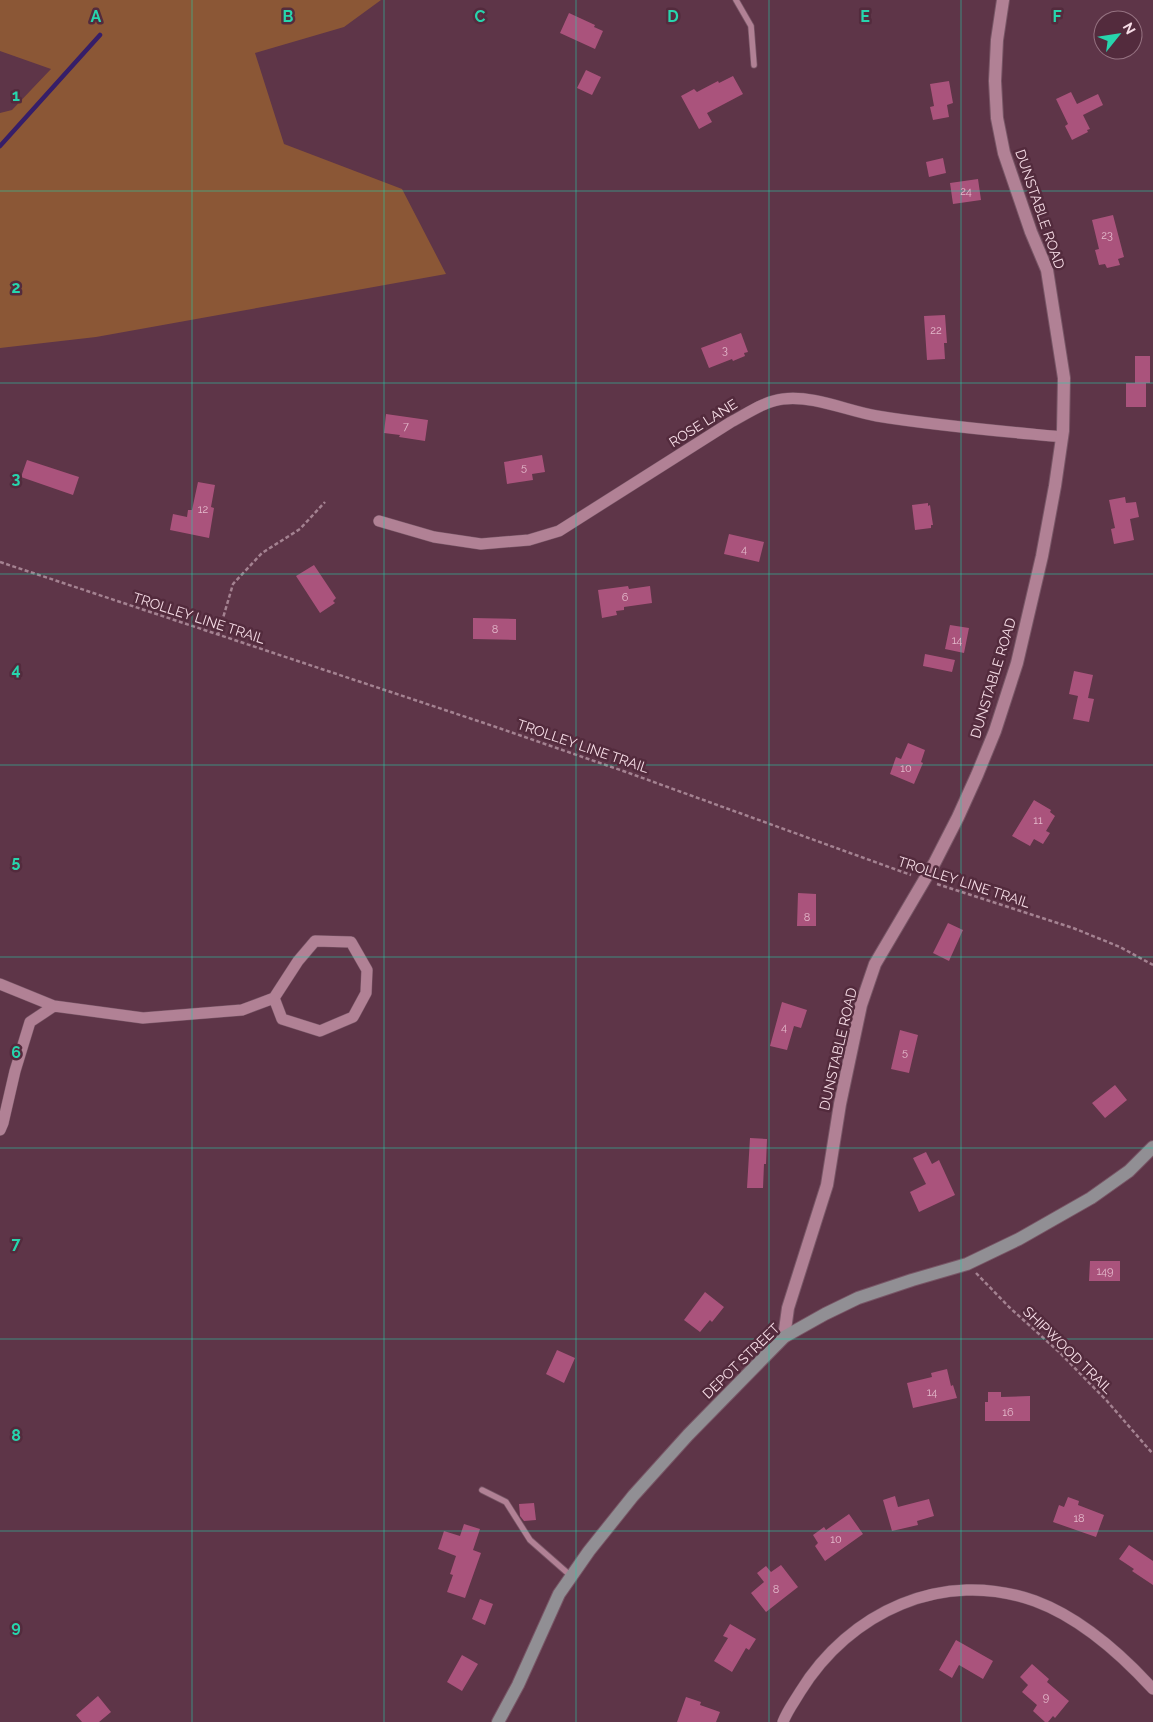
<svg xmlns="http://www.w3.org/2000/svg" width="1153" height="1722" viewBox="0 0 1153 1722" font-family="Raleway,sans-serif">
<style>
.green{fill:#8b5736}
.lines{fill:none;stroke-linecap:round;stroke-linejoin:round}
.stream{stroke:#361e69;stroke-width:4.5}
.building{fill:#aa537c}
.service-casing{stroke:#785666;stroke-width:7}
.minor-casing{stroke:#785666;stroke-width:12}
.tertiary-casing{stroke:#785666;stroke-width:14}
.secondary-casing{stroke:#785666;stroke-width:14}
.path{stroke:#a48291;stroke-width:2.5;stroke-dasharray:4 2.5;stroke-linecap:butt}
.service{stroke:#b18195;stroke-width:5.5}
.minor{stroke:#b18195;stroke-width:11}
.tertiary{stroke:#b18195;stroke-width:12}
.secondary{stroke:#918f94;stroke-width:12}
.grid{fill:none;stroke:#27d5ad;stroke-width:1;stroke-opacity:0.55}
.labels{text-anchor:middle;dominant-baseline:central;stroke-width:5;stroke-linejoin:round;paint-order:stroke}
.number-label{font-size:11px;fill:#e4bacc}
.street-label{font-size:14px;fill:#f7dde7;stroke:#532b3d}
.grid-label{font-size:16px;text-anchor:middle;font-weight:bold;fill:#27d5ad;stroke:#532b3d;stroke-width:5;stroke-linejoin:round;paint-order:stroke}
</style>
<rect width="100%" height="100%" fill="#5e3548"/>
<!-- green -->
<path class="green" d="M0,0H381L344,27L255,53L284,144L402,189L446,274L96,337L0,348V113L12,110L51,69L0,51Z"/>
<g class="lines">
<!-- stream -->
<path class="stream" d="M0,146L100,35"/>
</g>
<!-- building -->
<path class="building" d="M569,13L595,25L594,27L603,31L595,49L560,33Z
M586,70L601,77L592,95L577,88Z
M733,76L743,94L707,113L712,122L699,129L681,96L694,89L697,92L718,81L719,83Z
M949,81L953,103L947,105L949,117L933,120L930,107L934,106L930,84Z
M1071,92L1077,104L1098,94L1103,105L1083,115L1090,129L1087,130L1088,132L1072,140L1065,126L1068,124L1056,99Z
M943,158L946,173L929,177L926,162Z
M978,179L981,200L953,204L950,183Z
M1113,215L1124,257L1118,259L1120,265L1107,268L1105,264L1099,265L1095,250L1099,249L1092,220Z
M945,315L947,343H944L945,359L927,360L924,316Z
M741,333L748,352L744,353L745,356L733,361L732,359L709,368L701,348Z
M1135,356H1150V383H1146V407H1126V383H1135Z
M386,414L428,420L425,441L399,437L400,435L384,433Z
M542,455L545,472L532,474L533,480L507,484L504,462Z
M27,460L79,477L73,495L21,477Z
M198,482L215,485L211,507L214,508L209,538L170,530L173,514L187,517L188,510H192Z
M1125,497L1126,503L1136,502L1139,517L1130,519L1134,540L1114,544L1111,529L1115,528L1109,500Z
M928,503V506L930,505L933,525H931V528L915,530L912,505Z
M729,534L764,542L759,562L724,554Z
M314,565L336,598L333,601L335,603L320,613L296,576Z
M628,586L629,589L650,586L652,603L624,607V610L616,611L617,615L602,618L598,590Z
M473,618L516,619V640L473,639Z
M950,625L969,628L964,653L945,649Z
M925,654L955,660L952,672L923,666Z
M1074,671L1093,675L1088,698L1094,699L1089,722L1073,719L1078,696L1069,694Z
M908,743L925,750L921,762L923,763L914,784L890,774L896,757L901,759Z
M1034,800L1051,810L1050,812L1055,816L1046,831L1050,833L1043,844L1034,839L1030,846L1012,836Z
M798,893L816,894V926H797Z
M948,923L963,930L949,961L933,953Z
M782,1002L807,1010L801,1028L794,1026L787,1050L770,1046Z
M900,1030L918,1035L909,1073L891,1069Z
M1115,1085L1127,1100L1105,1118L1092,1103Z
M750,1138L767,1139L766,1164H764L763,1188H747Z
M926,1152L932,1164L939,1160L955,1195L919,1212L910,1192L926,1184L913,1158Z
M1090,1261H1120V1281H1089Z
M705,1292L724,1307L712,1322L710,1320L700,1332L684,1320Z
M557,1350L575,1358L564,1383L546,1374Z
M947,1369L951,1386L953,1385L957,1398L913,1408L907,1383L932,1377L931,1373Z
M988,1392H1001V1397L1030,1396V1421H985V1402H988Z
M895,1496L898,1507L929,1499L934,1516L917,1521L918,1525L892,1531L883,1500Z
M1068,1497L1079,1501L1078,1505L1104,1515L1096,1537L1053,1522L1059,1505L1064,1507Z
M534,1503L536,1520L524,1521L520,1516L519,1504Z
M849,1514L863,1534L825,1561L815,1546L818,1543L813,1535L824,1527L826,1530Z
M464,1524L480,1529L473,1550L481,1553L465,1598L447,1592L453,1575L450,1574L456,1556L438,1549L444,1531L460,1536Z
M1129,1545L1153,1561V1585L1132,1571L1134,1569L1119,1559Z
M781,1565L798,1587L766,1612L751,1593L764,1582L757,1573L766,1566L771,1572Z
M480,1599L493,1604L485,1625L472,1619Z
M730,1624L756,1639L749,1650L746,1648L732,1672L714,1661L728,1638L723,1636Z
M956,1640L993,1661L983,1679L959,1665L952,1678L939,1670Z
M462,1655L478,1664L462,1691L447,1682Z
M1032,1664L1049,1679L1047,1682L1069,1701L1055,1718L1053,1716L1048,1722H1045L1033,1711L1037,1705L1022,1692L1028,1685L1020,1677Z
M98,1696L111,1712L99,1722H82L76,1715Z
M686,1697L701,1702L700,1705L720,1712L716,1722H677Z"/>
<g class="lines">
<defs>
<path id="service" d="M736,0L751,26L754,65
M482,1490L506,1502L530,1540L571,1576"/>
<path id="minor" d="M379,521L434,537L481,544L529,540L559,531L731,422C748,413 765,401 783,399C813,395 848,411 877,416C938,426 1000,431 1062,437
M0,984L54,1006L143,1018L242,1010L274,998L298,961L315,941L351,942L367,970L366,993L353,1017L320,1031L282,1019L274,998
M0,1130L3,1123L15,1071L30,1022L54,1006
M783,1722C787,1711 794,1702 800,1692C849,1612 943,1568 1035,1601C1081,1618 1120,1653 1153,1689"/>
<path id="tertiary" d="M784,1337L788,1308L827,1185L840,1104L861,1005L875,964L935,862L958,817L977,775L995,731L1017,663L1042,556L1055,486L1063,431L1064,378L1047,270L1031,232L1004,153L997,118L995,81L997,40L1003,0"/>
<path id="secondary" d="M498,1722L518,1685L559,1594L589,1551L633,1496L688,1435L784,1337L825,1314L858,1298L912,1280L967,1264L1019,1239L1091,1198L1129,1171L1153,1147"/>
</defs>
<!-- service casing -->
<use href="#service" class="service-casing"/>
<!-- minor casing -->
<use href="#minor" class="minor-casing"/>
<!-- tertiary casing -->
<use href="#tertiary" class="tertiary-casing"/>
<!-- secondary casing -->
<use href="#secondary" class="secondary-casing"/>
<!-- path -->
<path class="path" d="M0,562L493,726L626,772L911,875
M218,635L233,584L262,553L300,529L325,502
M937,884L1073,928L1120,947L1153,965
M976,1273L1009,1307L1059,1352L1107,1401L1153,1454"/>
<!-- service -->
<use href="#service" class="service"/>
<!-- minor -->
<use href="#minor" class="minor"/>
<!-- tertiary -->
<use href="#tertiary" class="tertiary"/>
<!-- secondary -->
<use href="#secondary" class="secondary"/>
</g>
<!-- grid -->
<path class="grid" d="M192,0V1722M384,0V1722M576,0V1722M769,0V1722M961,0V1722M0,191H1153M0,383H1153M0,574H1153M0,765H1153M0,957H1153M0,1148H1153M0,1339H1153M0,1531H1153"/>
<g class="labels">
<!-- number labels -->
<g class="number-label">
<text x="966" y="191">24</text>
<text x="1107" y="235">23</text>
<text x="936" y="330">22</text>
<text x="725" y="350">3</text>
<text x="406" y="426">7</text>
<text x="524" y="467">5</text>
<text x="203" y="509">12</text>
<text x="744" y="549">4</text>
<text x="625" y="597">6</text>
<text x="495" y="629">8</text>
<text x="957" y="640">14</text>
<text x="906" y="768">10</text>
<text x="1038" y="820">11</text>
<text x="807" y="917">8</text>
<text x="784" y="1027">4</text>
<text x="905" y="1052">5</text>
<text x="1105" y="1271">149</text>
<text x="932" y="1392">14</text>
<text x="1008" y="1412">16</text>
<text x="1079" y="1518">18</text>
<text x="836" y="1539">10</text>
<text x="776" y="1589">8</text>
<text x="1046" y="1697">9</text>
</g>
<!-- street labels -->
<g class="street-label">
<text transform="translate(1040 209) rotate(71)">DUNSTABLE ROAD</text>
<text transform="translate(703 423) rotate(-32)">ROSE LANE</text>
<text transform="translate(199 618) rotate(18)">TROLLEY LINE TRAIL</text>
<text transform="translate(993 678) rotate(-73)">DUNSTABLE ROAD</text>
<text transform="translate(583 746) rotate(19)">TROLLEY LINE TRAIL</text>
<text transform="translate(964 882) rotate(18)">TROLLEY LINE TRAIL</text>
<text transform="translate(838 1049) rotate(-77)">DUNSTABLE ROAD</text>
<text transform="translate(1068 1350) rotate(44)">SHIPWOOD TRAIL</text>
<text transform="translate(741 1361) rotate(-44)">DEPOT STREET</text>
</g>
</g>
<g class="grid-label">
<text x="96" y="22">A</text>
<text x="288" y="22">B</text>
<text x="480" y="22">C</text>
<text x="673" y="22">D</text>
<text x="865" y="22">E</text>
<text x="1057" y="22">F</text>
<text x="16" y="101">1</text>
<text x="16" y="293">2</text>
<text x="16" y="484">3</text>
<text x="16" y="675">4</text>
<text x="16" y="867">5</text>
<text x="16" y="1058">6</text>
<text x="16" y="1249">7</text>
<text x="16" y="1441">8</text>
<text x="16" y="1632">9</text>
</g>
<!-- north arrow -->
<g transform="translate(1118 35) rotate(60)"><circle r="24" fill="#532b3d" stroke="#957281"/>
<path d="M0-4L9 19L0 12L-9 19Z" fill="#27d5ad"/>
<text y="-8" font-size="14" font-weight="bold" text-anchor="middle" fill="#f7dde7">N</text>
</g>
</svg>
